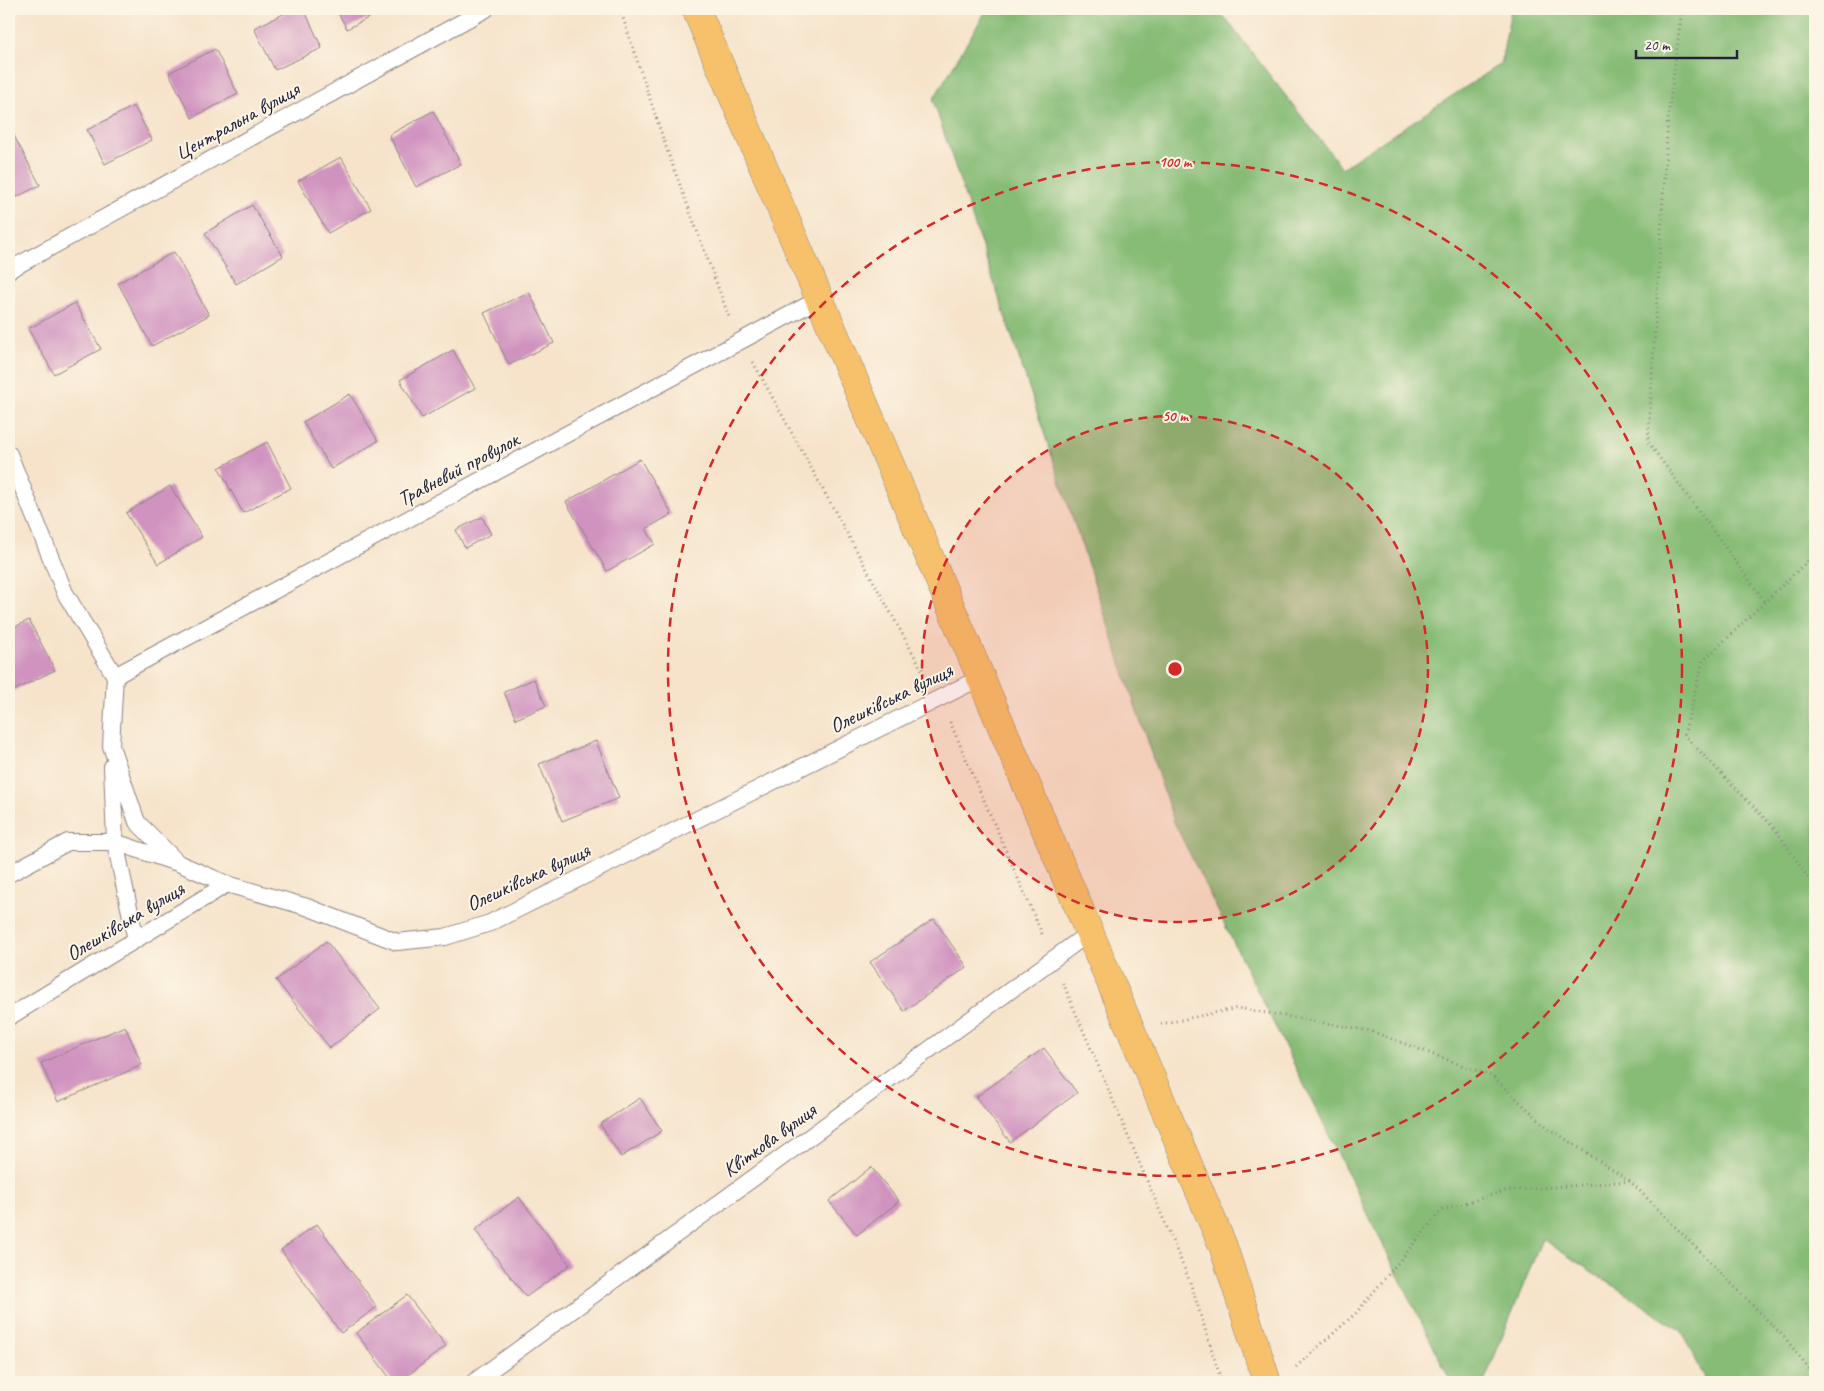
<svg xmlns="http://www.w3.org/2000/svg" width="1824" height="1391" viewBox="0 0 1824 1391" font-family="Caveat,sans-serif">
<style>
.forest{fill:#87bc77;stroke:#546f59}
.building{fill:#d093c0}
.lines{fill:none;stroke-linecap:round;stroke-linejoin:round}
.service-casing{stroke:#8c8282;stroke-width:18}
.primary-casing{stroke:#8c8282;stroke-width:29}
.path{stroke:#8c8282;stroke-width:3;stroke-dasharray:1 4;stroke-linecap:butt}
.service{stroke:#fff;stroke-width:16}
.primary{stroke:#f6c16b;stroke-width:28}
.ring{fill:none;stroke:#d62828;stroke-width:2.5;stroke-dasharray:9 6}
.labels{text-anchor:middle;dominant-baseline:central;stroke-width:4;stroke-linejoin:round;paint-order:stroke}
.street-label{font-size:21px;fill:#22223b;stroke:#fcf5e5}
.centre{fill:#d62828;stroke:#fcf5e5;stroke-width:2.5}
.ring-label{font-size:15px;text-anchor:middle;font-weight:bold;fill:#d62828;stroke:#fcf5e5;stroke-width:4;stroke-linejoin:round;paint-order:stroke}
</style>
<rect width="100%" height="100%" fill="#fcf5e5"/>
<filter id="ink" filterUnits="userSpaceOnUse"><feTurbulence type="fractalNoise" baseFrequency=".02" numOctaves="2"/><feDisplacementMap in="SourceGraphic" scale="10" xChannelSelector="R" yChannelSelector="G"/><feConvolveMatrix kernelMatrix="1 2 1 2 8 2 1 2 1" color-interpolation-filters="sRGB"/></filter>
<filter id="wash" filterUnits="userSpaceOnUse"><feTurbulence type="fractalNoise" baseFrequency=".0096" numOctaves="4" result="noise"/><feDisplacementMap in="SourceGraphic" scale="20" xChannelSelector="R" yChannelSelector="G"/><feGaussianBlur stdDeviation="1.12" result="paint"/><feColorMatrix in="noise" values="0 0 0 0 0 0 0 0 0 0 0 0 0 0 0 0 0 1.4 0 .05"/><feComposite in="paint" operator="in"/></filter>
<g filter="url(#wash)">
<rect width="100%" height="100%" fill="#f6e3ca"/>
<!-- forest -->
<path class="forest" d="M987,9H1218L1342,168L1501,64L1511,9H1815V1382H1707L1681,1330L1542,1239L1484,1382H1451L1174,822L933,100Z"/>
<g id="blocks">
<!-- building -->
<path class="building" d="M294,9H304L322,48L275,70L254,28Z
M336,9H385L347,29Z
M215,49L238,94L192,118L169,73Z
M134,106L152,140L105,164L87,130Z
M433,111L461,164L416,187L389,135Z
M13,134L40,185L9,201V136Z
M341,157L371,209L328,233L298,181Z
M252,205L283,256L236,284L205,233Z
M174,252L209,315L152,346L118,283Z
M529,292L554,343L509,365L484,313Z
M75,303L101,349L54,374L28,329Z
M453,350L475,388L422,418L400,380Z
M350,394L378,441L331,469L303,422Z
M267,442L291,488L243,513L219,468Z
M640,459L672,514L646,529L655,544L607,571L566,502Z
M170,486L202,537L158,564L126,513Z
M482,517L491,534L465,548L456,530Z
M29,620L55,670L9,693V630Z
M534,679L546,706L516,719L504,692Z
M596,741L619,798L562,821L539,764Z
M934,919L967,967L904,1011L870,962Z
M326,941L380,1009L330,1048L276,980Z
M125,1026L142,1065L58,1102L41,1063Z
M1044,1048L1077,1093L1010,1142L976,1097Z
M640,1098L662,1131L621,1157L600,1124Z
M871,1167L899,1201L857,1235L829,1201Z
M519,1197L570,1265L526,1297L475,1230Z
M317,1224L377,1307L341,1333L281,1250Z
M407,1295L446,1346L399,1382H393L356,1333Z"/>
</g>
</g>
<g filter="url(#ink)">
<use href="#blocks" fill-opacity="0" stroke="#8c8282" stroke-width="1"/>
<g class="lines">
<defs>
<path id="service" d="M9,270L486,9
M9,454L65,593L115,676L111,746L137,822L178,863L227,884
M115,676L819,299
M112,766L115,842L136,940
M9,874L68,842H115L174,862
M9,1017L227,884L307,907L397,942L445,937L490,923L980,678
M474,1382L1089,933"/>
<path id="primary" d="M696,9L1223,1246L1267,1382"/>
</defs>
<!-- service casing -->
<use href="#service" class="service-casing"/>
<!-- primary casing -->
<use href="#primary" class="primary-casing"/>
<!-- path -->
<path class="path" d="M620,9L667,150L729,317
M1682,9L1668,118L1648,442L1765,602
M753,362L926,677
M1815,554L1703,661L1684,735L1776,830L1815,888
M950,722L1043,936
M1063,983L1190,1282L1222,1382
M1161,1024L1238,1008L1371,1031L1493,1077L1547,1127L1630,1181
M1296,1367L1356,1313L1442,1210L1505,1191L1630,1181L1785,1338L1815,1376"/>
<!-- service -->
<use href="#service" class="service"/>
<!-- primary -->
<use href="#primary" class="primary"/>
</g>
</g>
<!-- distance rings -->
<circle cx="1175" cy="669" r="253" fill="#d62828" fill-opacity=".12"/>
<g class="ring">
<circle cx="1175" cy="669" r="253"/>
<circle cx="1175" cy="669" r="507"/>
</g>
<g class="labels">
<!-- street labels -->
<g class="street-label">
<text transform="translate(237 121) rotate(-29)">Центральна вулиця</text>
<text transform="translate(458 469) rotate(-28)">Травневий провулок</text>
<text transform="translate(891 698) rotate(-26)">Олешківська вулиця</text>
<text transform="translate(528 877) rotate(-25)">Олешківська вулиця</text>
<text transform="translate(125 921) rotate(-31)">Олешківська вулиця</text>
<text transform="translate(769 1140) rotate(-36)">Квіткова вулиця</text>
</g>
</g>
<circle cx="1175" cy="669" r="8" class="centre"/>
<g class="ring-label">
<text x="1175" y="167">100 m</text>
<text x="1175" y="421">50 m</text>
</g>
<!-- margin -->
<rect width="1824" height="1391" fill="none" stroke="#fcf5e5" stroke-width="30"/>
<!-- scale -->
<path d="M1636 50v8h101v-8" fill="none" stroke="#22223b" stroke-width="2.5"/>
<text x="1644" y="50" font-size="15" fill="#22223b" stroke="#fcf5e5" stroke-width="4" paint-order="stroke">20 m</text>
</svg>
